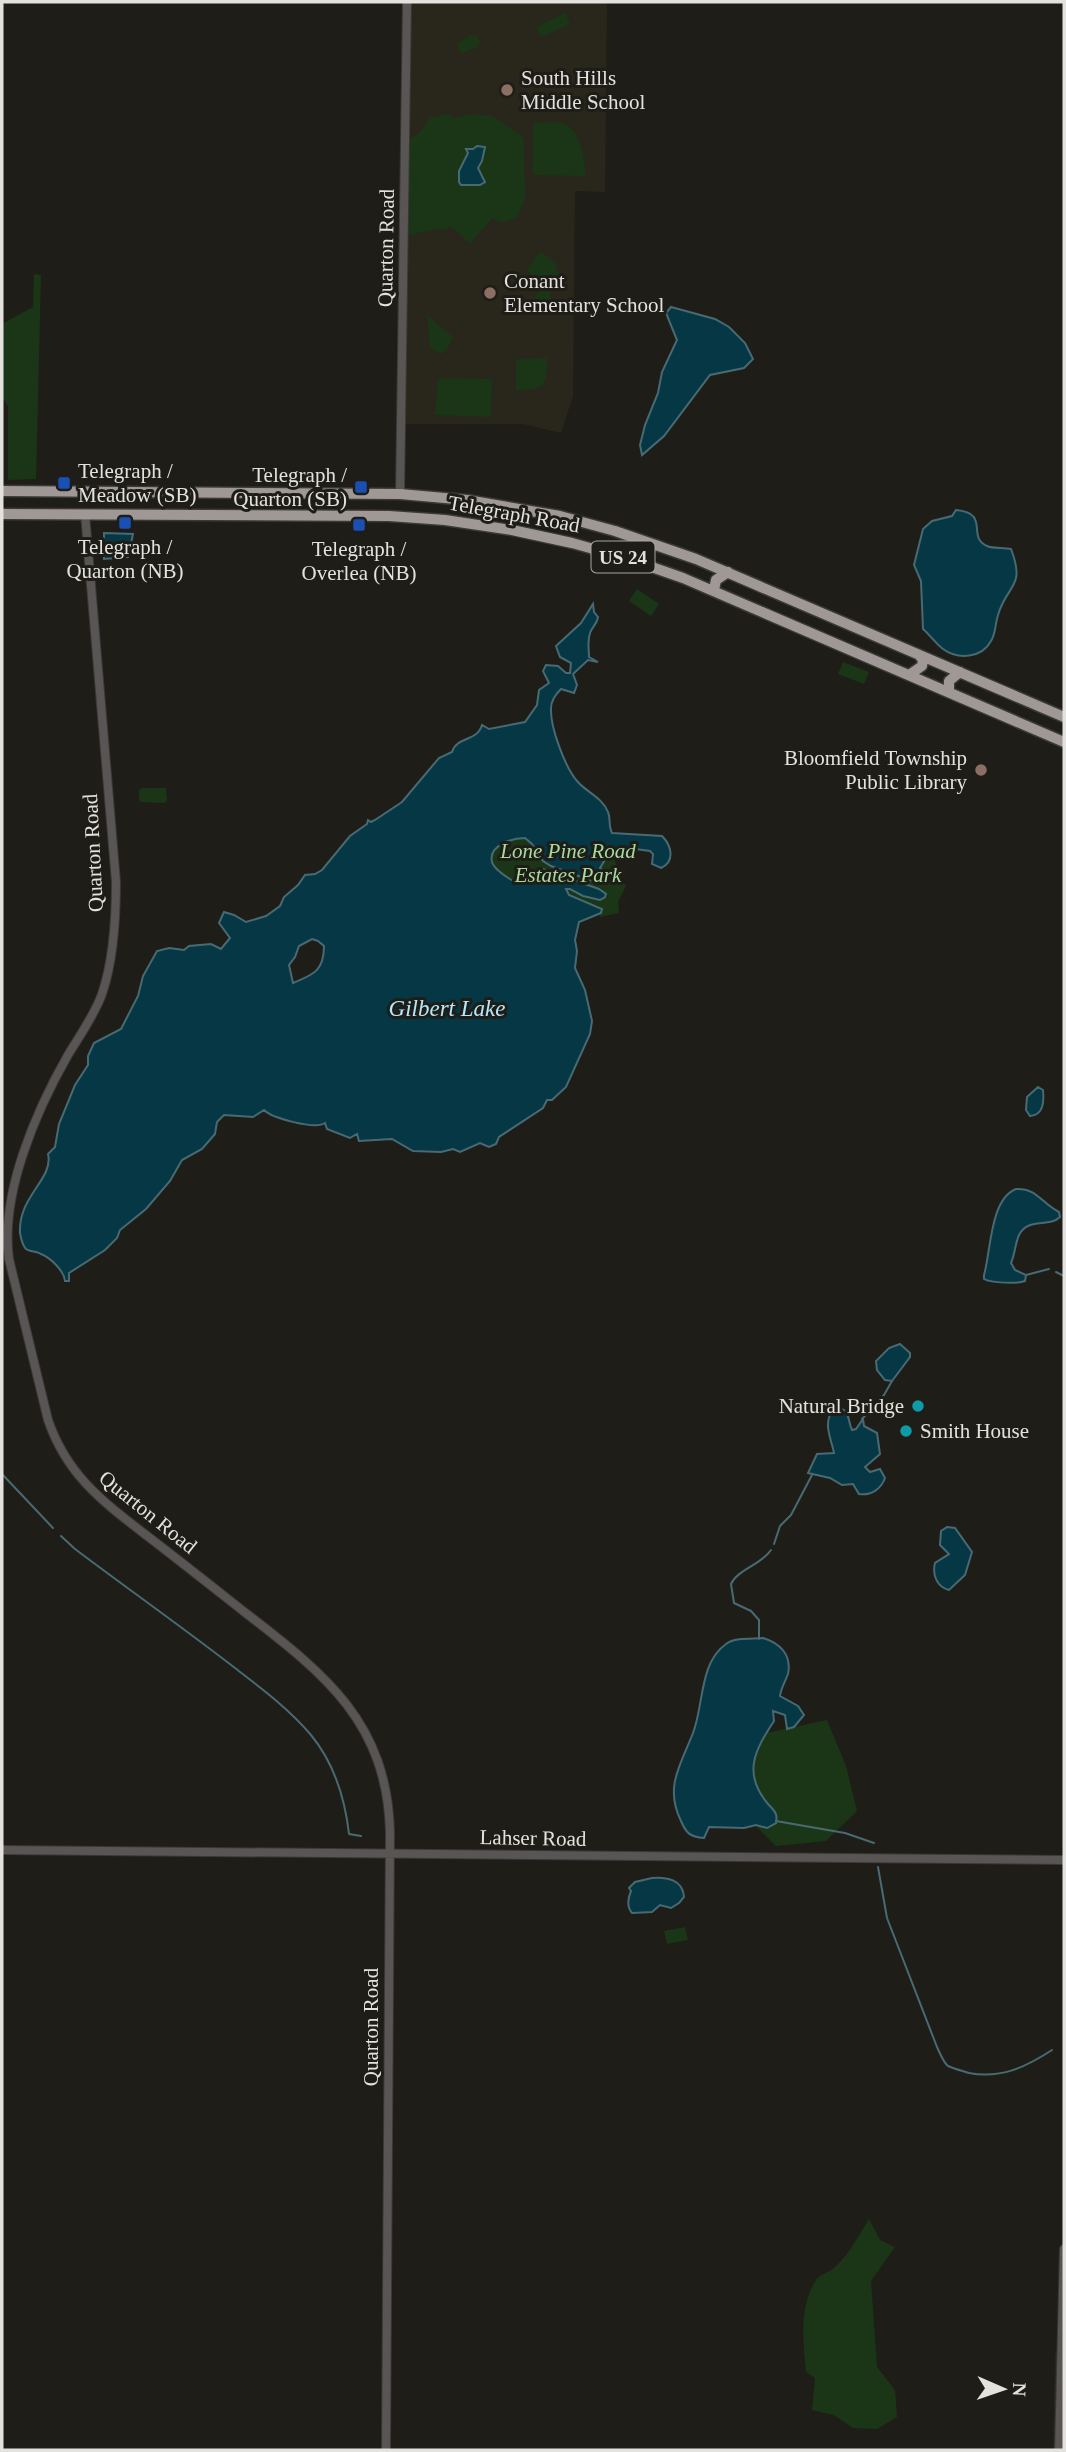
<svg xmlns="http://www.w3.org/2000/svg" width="1066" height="2452" viewBox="0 0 1066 2452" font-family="'Times New Roman',serif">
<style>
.built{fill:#29261b}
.green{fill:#1b3617;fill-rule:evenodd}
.water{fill:#053745;stroke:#486a73;stroke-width:2;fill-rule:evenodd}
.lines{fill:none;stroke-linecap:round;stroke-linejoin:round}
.stream{stroke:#486a73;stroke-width:2}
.tertiary-casing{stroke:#3a3934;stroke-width:10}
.trunk-casing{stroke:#3a3934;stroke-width:13}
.tertiary{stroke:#585554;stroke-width:8}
.trunk{stroke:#a09897;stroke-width:10}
.education-dot{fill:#8d6e63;stroke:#1f1d18;stroke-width:2.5}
.transit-dot{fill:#1a4fb4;stroke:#1f1d18;stroke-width:2.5}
.culture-dot{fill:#0f9aa8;stroke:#1f1d18;stroke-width:2.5}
.labels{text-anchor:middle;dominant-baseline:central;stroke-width:6;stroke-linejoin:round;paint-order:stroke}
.shield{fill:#1f1d18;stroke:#a8a7a3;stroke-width:2}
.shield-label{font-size:19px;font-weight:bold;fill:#e3e2de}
.poi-label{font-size:21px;fill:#e3e2de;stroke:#1f1d18;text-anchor:start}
.street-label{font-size:21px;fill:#e3e2de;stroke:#1f1d18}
.park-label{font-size:21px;font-style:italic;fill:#a7da9e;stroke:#1f1d18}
.water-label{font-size:23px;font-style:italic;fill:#b4e8fa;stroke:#1f1d18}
</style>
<rect width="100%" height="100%" fill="#1f1d18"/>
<!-- built -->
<path class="built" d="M410,2H607L605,192L575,191L573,396L561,433L523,424H402Z
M1055,2353H1064V2450H1053Z"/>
<!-- green -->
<path class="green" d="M565,13L570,24L541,37L536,27Z
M471,35L478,37L480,42L478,46L464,53L460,52L457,44Z
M449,114L455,118L473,114L492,116L521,135L524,141L525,200L516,218L501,223L492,218L470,244L456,230L450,227L443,230L438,229L408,235L410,139L420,132L430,118ZM466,149H473L482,161L477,168L485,181L480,185L470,186L458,177L467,156Z
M533,123C541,123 553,121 561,123C582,129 584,158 586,176L533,175Z
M541,251L558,266L555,270L561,275L550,286L546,282L554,271L543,284L526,270Z
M34,274L41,275L36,479L8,480V406L2,397V324L33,307Z
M545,285L551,293L550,299L545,306L534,298Z
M427,315L453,337L447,349L441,354L430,348Z
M547,358C547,387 545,390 516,390V359Z
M438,378L492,379L491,417L435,415Z
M637,589L659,604L651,616L629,601Z
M843,662L869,672L864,684L838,674Z
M142,788H166L167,800L165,803L141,802L139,800V790Z
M504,825L611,850L621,879L626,886L618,902L619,913L600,917V913L476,878Z
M827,1720L846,1766L857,1811L826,1841L776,1846L743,1813L746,1732H771Z
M685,1927L688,1940L667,1944L664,1931Z
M869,2219L880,2240L895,2247L871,2281L877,2367L895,2390L897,2417L877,2429L853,2428L834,2415L812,2410L815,2378L806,2372C803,2342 799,2307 816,2280C820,2274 828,2273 834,2268C849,2255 859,2235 869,2219Z"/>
<!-- water -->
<path class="water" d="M477,146L485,147L482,161L478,168L485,182L480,185H461L459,182V171L468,153L466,149H473Z
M671,307L715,319L729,327L745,343L753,359L744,368L710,375L664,436L642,455L640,445L645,425L658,393L662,372L677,340L666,313Z
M956,510C991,513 966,537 987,546C993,549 1004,547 1011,549C1026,588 1007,584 998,615C995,624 996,633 991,641C982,658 958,660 943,649C936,644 930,635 923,629L921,581L914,565L923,529L932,521L952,516Z
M104,533L133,534L128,557L104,559Z
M593,604L594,612L598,617C597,624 592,627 590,633C587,642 589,648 589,657L598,662L588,660L573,674L577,685L574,693L561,689C556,694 551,700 551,708C550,727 565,767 577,781C586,792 602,797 608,812C611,819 608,825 612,833L662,836C672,846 675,862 661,868L652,864L653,854L650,851L628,848L610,851L600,868L605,873L607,880L598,883L551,866L543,861L532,844L525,838C513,838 488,845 492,862C494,870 507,877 513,881L527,873L543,869L599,889L606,894L605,897L600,900L583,896L570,889H566L569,895L602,909L601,913L579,922L575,940L577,951L575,968L585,990L592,1021L590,1034L566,1087L552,1100H547L543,1108L499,1137L496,1144L489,1147L480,1143L460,1152L453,1149L441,1152L413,1151L392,1139L359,1141L357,1134L350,1138L327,1129L325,1123C315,1130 272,1118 264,1110L253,1117L224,1115L217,1122L215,1134L202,1149L182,1160L170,1181L146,1209L120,1230L117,1238L105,1250L69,1273V1281H65C64,1271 51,1258 41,1254C37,1251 30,1252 26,1249C22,1245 21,1238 20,1233C18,1196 54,1179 48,1154L55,1147L59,1124L75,1085L88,1065V1056L94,1043L121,1029L138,996L143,976L157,951L169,948L184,950L189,946L211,944L221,949L230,938L219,923L224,912L234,915L246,922L266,916L280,906L284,897L298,885L305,875L315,874L322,870L350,836L367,824L368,820L371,822L375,820L402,802L439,758L452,752C457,736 477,742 482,725L489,729L525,722L537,705L539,690L549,683L543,671L546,665L558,666L566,673H570L571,663L560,657L556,646L581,623ZM312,939L318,941L324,946C324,972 312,975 293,983L289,965L295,957L299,946Z
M1038,1087L1043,1090C1044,1101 1044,1115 1030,1116L1026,1110L1027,1097Z
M1016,1189C1037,1188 1041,1203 1059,1212L1060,1217C1049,1228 1028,1217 1019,1235C1015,1244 1015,1254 1011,1263L1015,1270L1026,1275L1025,1281C1018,1284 991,1283 984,1279V1275C991,1251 990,1199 1016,1189Z
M900,1344L910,1353V1357L892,1381L885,1380L877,1370L876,1361L889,1348Z
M834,1408C851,1407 847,1420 852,1430L856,1429L863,1419L864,1426L877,1433L880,1454L865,1467L870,1472L880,1469L885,1478C881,1489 871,1496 859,1494L853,1484L842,1485L830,1478L808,1473L817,1454L834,1453C831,1437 822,1424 834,1408Z
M947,1527L955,1528L972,1552L965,1575L949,1590C937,1587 932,1575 935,1563L949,1554L940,1545L941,1531Z
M763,1638C780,1643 792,1655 788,1674C785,1682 781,1688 780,1696L798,1706L804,1715L794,1727L787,1729L785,1715L773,1711L774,1721C755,1750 742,1773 768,1804C774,1811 778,1812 776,1823L767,1828L756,1825L744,1828L709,1827L704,1838C690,1837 686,1833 681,1821C664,1787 681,1764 693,1733C704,1705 699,1663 726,1644C735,1637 753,1639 763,1638Z
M652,1878C666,1877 683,1879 684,1897L679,1903L671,1908L660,1905L652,1912L632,1913C626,1906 628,1898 631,1891L629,1888L635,1882Z"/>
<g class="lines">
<!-- stream -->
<path class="stream" d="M1056,1272L1064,1276
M1026,1275L1049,1269
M862,1419L884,1395L892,1381
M2,1474L53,1528
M61,1536L75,1549C128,1589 182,1627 235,1668C261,1688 289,1709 311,1735C334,1763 345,1799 349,1834L361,1836
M774,1544L780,1526L791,1515L812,1475
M759,1639V1620L751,1611L734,1603L731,1584C738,1569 761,1565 771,1550
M776,1821L845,1833L874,1843
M878,1867L887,1918L937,2047C940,2053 943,2062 948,2066C954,2069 963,2071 969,2073C1001,2079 1026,2067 1052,2050"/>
<defs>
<path id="tertiary" d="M400,494L407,2
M85,514L116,882C116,918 114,959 102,994C94,1016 80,1035 68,1055C36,1111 0,1194 9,1259L48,1420C67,1475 102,1501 146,1535C180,1561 214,1588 247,1614C326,1675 387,1723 390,1832L386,2450
M2,1850L1064,1860
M1059,2450L1064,2249"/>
<path id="trunk" d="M2,491L400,494L467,500L560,516L615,531L696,559L1064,717
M2,514L389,516L445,520L512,530L572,543L626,558L683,578L1064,742
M714,590L716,580L728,572
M909,675L922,666L923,660L919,655
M949,692V681L960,672"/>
</defs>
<!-- tertiary casing -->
<use href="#tertiary" class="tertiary-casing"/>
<!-- trunk casing -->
<use href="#trunk" class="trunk-casing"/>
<!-- tertiary -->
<use href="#tertiary" class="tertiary"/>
<!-- trunk -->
<use href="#trunk" class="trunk"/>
</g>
<!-- markers -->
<g class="education-dot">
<circle cx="507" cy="90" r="7"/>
<circle cx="490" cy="293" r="7"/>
<circle cx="981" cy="770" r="7"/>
</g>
<g class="transit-dot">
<rect x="57" y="476" width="14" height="14" rx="3.5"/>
<rect x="354" y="480" width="14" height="14" rx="3.5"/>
<rect x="118" y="516" width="14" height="14" rx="3.5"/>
<rect x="352" y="518" width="14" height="14" rx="3.5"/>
</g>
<g class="culture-dot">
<circle cx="918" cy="1406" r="7"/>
<circle cx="906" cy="1431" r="7"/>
</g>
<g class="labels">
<!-- shield labels -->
<rect class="shield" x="591.5" y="541.5" width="63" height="31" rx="5"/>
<g class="shield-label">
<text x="623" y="557">US 24</text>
</g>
<!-- poi labels -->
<g class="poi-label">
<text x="521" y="78">South Hills<tspan x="521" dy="24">Middle School</tspan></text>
<text x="504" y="281">Conant<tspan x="504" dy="24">Elementary School</tspan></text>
<text x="78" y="471">Telegraph /<tspan x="78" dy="24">Meadow (SB)</tspan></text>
<text x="347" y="475" text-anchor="end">Telegraph /<tspan x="347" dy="24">Quarton (SB)</tspan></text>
<text x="125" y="547" text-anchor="middle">Telegraph /<tspan x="125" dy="24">Quarton (NB)</tspan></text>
<text x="359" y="549" text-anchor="middle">Telegraph /<tspan x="359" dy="24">Overlea (NB)</tspan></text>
<text x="967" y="758" text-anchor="end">Bloomfield Township<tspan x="967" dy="24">Public Library</tspan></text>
<text x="904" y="1406" text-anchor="end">Natural Bridge</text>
<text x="920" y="1431">Smith House</text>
</g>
<!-- street labels -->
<g class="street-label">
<text transform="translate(386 248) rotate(-89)">Quarton Road</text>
<text transform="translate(514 514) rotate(10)">Telegraph Road</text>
<text transform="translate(93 853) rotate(-93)">Quarton Road</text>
<text transform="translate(148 1512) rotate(39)">Quarton Road</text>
<text transform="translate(533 1838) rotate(1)">Lahser Road</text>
<text transform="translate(371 2027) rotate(-90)">Quarton Road</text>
</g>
<!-- park labels -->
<g class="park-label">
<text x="568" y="851">Lone Pine Road<tspan x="568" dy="24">Estates Park</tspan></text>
</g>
<!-- water labels -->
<g class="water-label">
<text x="447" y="1008">Gilbert Lake</text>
</g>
</g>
<!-- border -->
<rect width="1066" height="2452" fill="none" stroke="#e3e2de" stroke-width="7"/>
<!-- north arrow -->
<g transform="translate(1003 2389) rotate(92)" stroke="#1f1d18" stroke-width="5" paint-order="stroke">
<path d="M0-5L12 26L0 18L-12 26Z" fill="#e3e2de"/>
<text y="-10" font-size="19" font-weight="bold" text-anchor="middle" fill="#e3e2de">N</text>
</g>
</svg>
